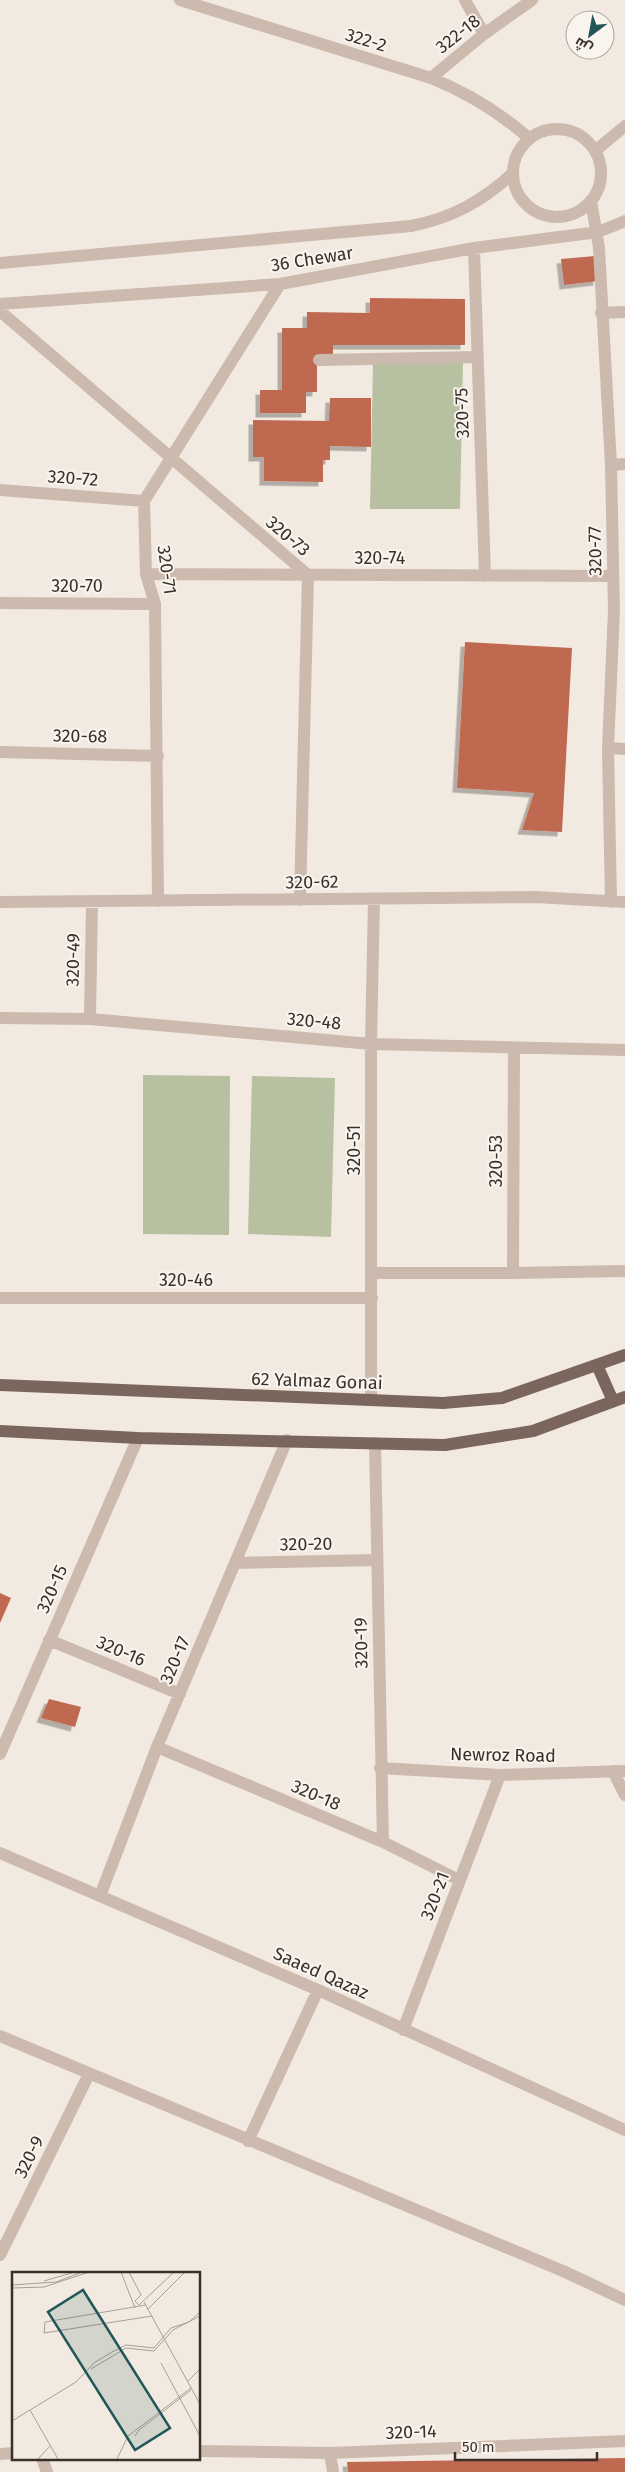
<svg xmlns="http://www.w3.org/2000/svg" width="625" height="2472" viewBox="0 0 625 2472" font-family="'Fira Sans',Cairo,sans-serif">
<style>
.green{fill:#b7c1a1}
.building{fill:#c06951;filter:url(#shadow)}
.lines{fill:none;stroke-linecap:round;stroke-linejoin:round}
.minor{stroke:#cbbaad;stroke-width:12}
.major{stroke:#7a665d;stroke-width:12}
.labels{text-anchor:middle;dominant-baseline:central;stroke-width:4;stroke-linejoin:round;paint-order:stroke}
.street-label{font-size:18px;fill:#392f2b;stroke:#faf4ee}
.inset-road{fill:none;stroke:#a89f98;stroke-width:1}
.view{fill:#225759;fill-opacity:0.15;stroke:#225759;stroke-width:2.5}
.inset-edge{fill:none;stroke:#392f2b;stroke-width:2.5}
</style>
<defs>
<filter id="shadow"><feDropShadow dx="-4.5" dy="4.5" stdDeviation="0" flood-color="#0004"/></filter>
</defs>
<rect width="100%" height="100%" fill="#f2eae1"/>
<!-- green -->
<path class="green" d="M463,363L460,509H370L373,364Z
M143,1075L230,1076L229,1235L143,1234Z
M252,1076L335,1078L331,1237L248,1234Z"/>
<!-- building -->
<path class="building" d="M595,256L598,281L564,285L561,259Z
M370,298L465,299V345H333V359H317V392H306V413H260V390H282V328H307V312L370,313Z
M330,398H371V447L330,446V460H323V482L264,481V457H253V420L329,421Z
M465,642L572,648L562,832L522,830L534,793L457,788Z
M0,1593L11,1598L0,1623Z
M49,1699L81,1707L75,1727L41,1718Z
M625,2458V2472H348L347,2462Z"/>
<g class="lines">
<!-- minor -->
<path class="minor" d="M180,0L431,78C468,93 499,112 529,138
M465,0L484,34
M431,78L484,34L532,0
M513 173a44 44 0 1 1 88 0a44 44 0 1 1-88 0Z
M595,151L625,126
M591,201L599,248L611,465L614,610L608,748L611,902
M474,248L485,576
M0,263L411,226C452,218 483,201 513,173
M0,304L280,284L474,248L598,232L625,221
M0,311L308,575L300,900
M601,313L625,312
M319,360L478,357
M611,465L625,464
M0,490L144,501
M146,574L613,576
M0,603L155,604
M608,748L625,749
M0,752L158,756
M158,901L155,604L146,574L144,501L280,284
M0,902L535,897L625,902
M0,1018L90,1019L371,1044L625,1050
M90,1019L92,902
M373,1273H513L625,1271
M513,1273L514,1048
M0,1298H372
M371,1400V1044L374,899
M375,1443L383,1842
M235,1563L377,1560
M49,1640L180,1694
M157,1747L383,1842L459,1880
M0,1754L138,1438
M380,1768L500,1775L625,1771
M613,1771L625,1795
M0,1853L318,1990L625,2130
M100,1896L157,1747L287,1440
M403,2030L500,1775
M0,2036L563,2271L625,2300
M248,2141L318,1990
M0,2255L89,2074
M199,2451L330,2453L625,2441
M330,2453L333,2472
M0,2454L14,2453
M42,2458L47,2472"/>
<!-- major -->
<path class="major" d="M597,1365L613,1401
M0,1385L443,1403L502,1398L625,1355
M0,1431L138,1438L445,1445L533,1431L625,1397"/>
</g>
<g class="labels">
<!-- street labels -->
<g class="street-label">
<text transform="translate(458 34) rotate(-38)">322-18</text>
<text transform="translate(366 40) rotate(17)">322-2</text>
<text transform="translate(312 259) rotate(-9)">36 Chewar</text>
<text transform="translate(462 413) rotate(-92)">320-75</text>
<text transform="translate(73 478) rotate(4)">320-72</text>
<text transform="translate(288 536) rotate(40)">320-73</text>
<text transform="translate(595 551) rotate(-91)">320-77</text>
<text x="380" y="558">320-74</text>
<text transform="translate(167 570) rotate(82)">320-71</text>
<text x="77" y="586">320-70</text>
<text transform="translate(80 736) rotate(1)">320-68</text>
<text transform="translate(312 882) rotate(-1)">320-62</text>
<text transform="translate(73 960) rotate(-89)">320-49</text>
<text transform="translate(314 1021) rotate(5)">320-48</text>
<text transform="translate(354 1150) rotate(-90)">320-51</text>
<text transform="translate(496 1161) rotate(-90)">320-53</text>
<text x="186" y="1280">320-46</text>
<text transform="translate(317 1381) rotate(2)">62 Yalmaz Gonai</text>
<text transform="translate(306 1544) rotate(-1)">320-20</text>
<text transform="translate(52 1589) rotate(-66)">320-15</text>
<text transform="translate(361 1643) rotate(-91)">320-19</text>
<text transform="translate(121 1651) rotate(23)">320-16</text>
<text transform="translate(175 1660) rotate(-67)">320-17</text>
<text transform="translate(503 1755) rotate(1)">Newroz Road</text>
<text transform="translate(316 1795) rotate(23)">320-18</text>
<text transform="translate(435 1896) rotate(-69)">320-21</text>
<text transform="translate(321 1973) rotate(24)">Saaed Qazaz</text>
<text transform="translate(29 2157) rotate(-64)">320-9</text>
<text transform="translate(411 2432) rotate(-2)">320-14</text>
</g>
</g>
<!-- overview -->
<g transform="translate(12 2272)">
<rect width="188" height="188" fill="#f2eae1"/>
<path class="inset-road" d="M109,0L123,36M117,0L129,23L123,29L127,33L162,0M32,9L63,0M0,13L44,10L70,0M0,16L32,15L77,0M132,30L188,132M134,33L33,50L32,61L140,44M136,37L173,0M149,91L188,164M79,97L114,76L142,79L161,58L188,44M176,109L188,97M18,138L46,187M0,149L64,110L82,91L100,80L114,73L142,76L159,56L177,50L188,40M123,164L127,158L179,118M26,187L38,174M105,187L116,164L179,116"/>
<path class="view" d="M71,18L158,156L123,178L36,40Z"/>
<rect width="188" height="188" class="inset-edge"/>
</g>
<!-- north arrow -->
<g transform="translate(590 35) rotate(212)"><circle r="24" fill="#faf4ee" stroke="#ada5a0"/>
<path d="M0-4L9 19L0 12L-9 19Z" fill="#225759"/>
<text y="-8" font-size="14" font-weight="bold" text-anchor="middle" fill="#392f2b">ش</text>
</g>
<!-- scale -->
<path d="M455 2452v8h142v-8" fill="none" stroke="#392f2b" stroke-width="2.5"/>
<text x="462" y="2452" font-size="15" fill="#392f2b" stroke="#faf4ee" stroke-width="4" paint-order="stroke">50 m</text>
</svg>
